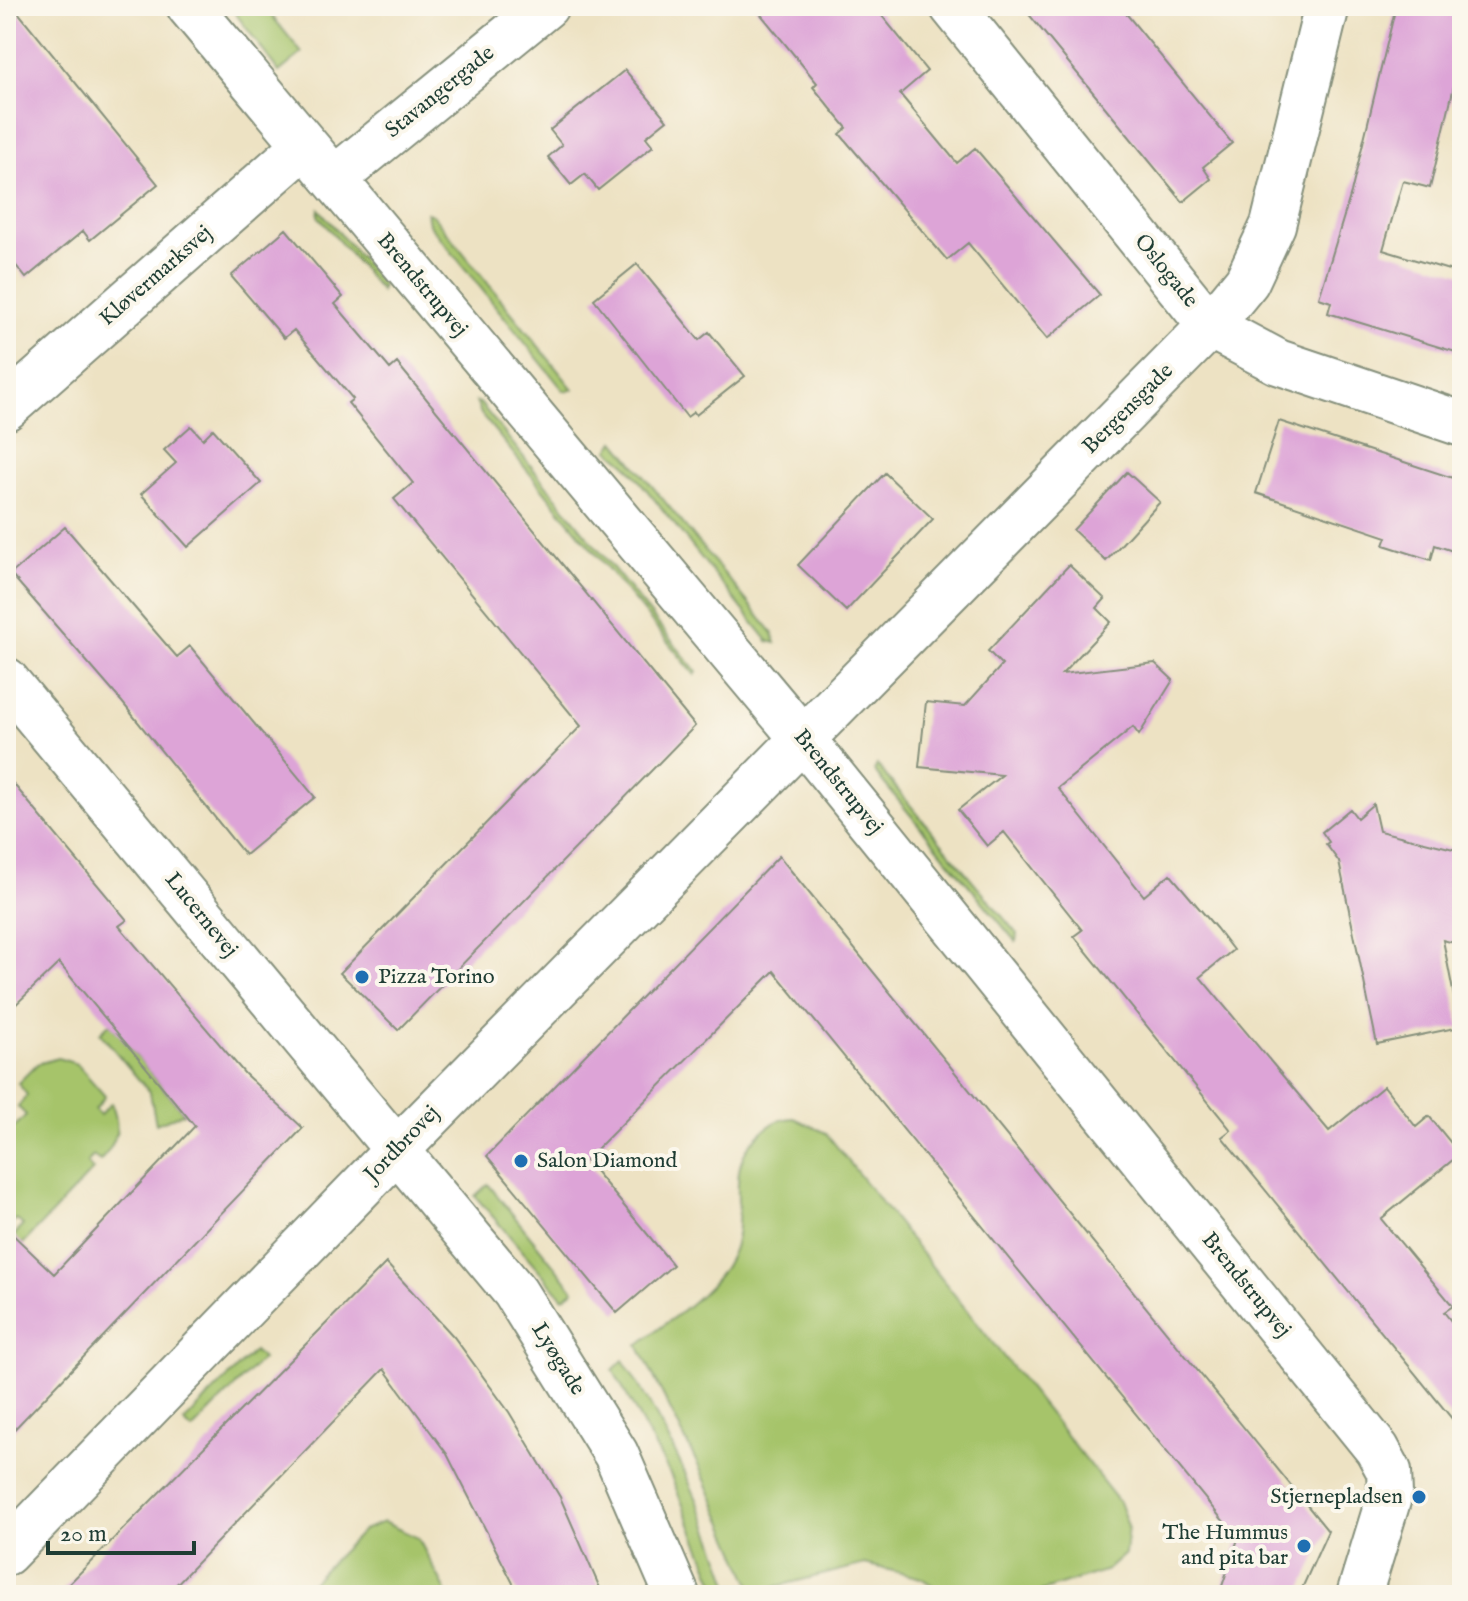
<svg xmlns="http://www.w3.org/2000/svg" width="1468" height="1601" viewBox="0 0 1468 1601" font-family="'IM FELL English',serif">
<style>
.green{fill:#a6c46b;stroke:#628050;stroke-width:2}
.building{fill:#dda4d7}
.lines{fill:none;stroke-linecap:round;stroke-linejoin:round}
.minor-casing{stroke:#86907c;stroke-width:48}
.minor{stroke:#fff;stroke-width:44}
.poi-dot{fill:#1f6fb2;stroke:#fbf7ec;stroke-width:3}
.labels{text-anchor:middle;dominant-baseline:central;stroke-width:8;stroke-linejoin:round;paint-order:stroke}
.street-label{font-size:22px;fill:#1f3d34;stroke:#fbf7ec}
.poi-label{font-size:22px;fill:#1f3d34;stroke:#fbf7ec;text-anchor:start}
</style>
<rect width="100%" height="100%" fill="#fbf7ec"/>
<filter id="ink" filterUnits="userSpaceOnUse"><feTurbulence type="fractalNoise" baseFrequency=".0125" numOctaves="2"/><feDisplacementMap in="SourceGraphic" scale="16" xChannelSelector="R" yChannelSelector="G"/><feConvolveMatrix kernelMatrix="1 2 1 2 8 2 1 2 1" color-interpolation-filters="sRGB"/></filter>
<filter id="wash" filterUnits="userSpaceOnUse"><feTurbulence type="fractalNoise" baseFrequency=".006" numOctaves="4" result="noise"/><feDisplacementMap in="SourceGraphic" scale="32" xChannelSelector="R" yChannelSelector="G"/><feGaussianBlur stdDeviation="1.8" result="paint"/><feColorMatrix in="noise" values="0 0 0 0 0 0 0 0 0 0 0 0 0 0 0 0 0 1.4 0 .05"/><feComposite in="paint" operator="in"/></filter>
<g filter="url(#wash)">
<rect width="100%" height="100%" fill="#ede2c3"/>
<!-- green -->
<path class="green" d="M230,6H264L302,53L279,72Z
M319,209L382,283L381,291L318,216Z
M427,213L433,215L573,389L564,391L429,224Z
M476,402L480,403L697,672L695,675L481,414Z
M615,441L773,633L776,643L768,641L626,464L609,450Z
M877,765L1017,934L1016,942L874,771Z
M110,1023L184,1113L156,1124L150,1093L100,1033Z
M58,1058L77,1064L105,1096L95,1110L100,1115L111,1103C121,1127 118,1142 100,1161L93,1156L87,1163L93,1170L22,1245L12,1238L23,1225L16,1219L6,1228V1136L26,1115L18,1107L27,1095L18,1083L37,1064Z
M794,1118L826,1133L1119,1502L1128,1526L1125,1554L1107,1570L1029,1595H947L921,1578L865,1564L754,1592L702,1473L638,1345C668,1320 713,1294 730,1257C752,1213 718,1168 762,1132C774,1122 779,1119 794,1118Z
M488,1184L574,1290L563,1298L475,1196Z
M254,1351L262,1359L192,1430L184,1422Z
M623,1360C670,1433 706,1513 733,1595H720L671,1476L613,1370Z
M383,1522L418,1538L448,1595H299L363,1530Z"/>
<g id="blocks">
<!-- building -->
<path class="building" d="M6,6H13L158,184L90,240L83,231L26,278L6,253Z
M754,6H874L927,71L900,94L957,163L975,148L1100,295L1047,339L968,243L947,260L840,134L847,128L813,87L817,83Z
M1022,6H1120L1232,143L1203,167L1211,179L1183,202Z
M1396,6H1462V52L1430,188L1403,181L1383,250L1462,274V354L1328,313L1331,302L1319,298L1351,193Z
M625,70L667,120L646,137L653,146L598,190L585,174L571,185L548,157L562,145L550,130Z
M286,229L343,297L335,304L390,369L397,363L695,726L398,1030L340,973L581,726L394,499L413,483L348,403L353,399L294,330L284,338L231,276Z
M637,264L699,340L709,332L745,376L696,415L694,412L687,417L594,299Z
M1279,421L1462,481V554L1435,545L1431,560L1384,545L1387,537L1256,493Z
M191,426L203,439L213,429L261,483L188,547L141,494L176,463L164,450Z
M1127,472L1160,502L1106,561L1073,530Z
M885,473L933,519L846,611L798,565Z
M65,527L177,657L190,646L315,797L245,855L122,702L11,574Z
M1069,565L1105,599L1097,608L1111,622L1062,674L1155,663L1173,680L1139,735L1133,727L1058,788L1144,896L1170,874L1216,928L1233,950L1200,977L1329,1131L1384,1086L1416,1127L1429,1116L1460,1154L1381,1219L1453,1306L1444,1312L1462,1335V1431L1222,1137L1231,1130L1074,936L1082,930L1004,832L987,846L958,810L1002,775L919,767L926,702L965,706L1002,665L988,651Z
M6,775L127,920L119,926L245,1074L303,1128L6,1438V1228L54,1274L195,1126L59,963L6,1014Z
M1373,804L1379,831L1462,851V945L1443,940L1460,1027L1377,1044L1339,862L1326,844L1329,842L1322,832L1350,809L1357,818Z
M779,856L1328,1531L1299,1595H1219L1238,1539L774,971L586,1160L673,1265L617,1313L487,1156Z
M386,1263L454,1337L509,1412L560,1497L603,1595H519L447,1454L384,1369L166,1595H58Z"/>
</g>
</g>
<g filter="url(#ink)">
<use href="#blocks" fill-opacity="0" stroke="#86907c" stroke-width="2"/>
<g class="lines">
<defs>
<path id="minor" d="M189,6L802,738L1377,1449L1389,1471L1390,1494L1359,1595
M952,6L1210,326L1278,362L1462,424
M334,179L546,6
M6,408L305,145
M6,680L515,1292L616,1454L677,1595
M6,1553L396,1151L1210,326L1247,281L1273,225L1327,6"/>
</defs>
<!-- minor casing -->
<use href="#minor" class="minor-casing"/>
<!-- minor -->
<use href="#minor" class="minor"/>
</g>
</g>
<!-- markers -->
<g class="poi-dot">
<circle cx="362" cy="977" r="8"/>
<circle cx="521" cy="1161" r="8"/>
<circle cx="1419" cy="1497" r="8"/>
<circle cx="1304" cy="1546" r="8"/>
</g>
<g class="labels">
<!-- street labels -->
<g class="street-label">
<text transform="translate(440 92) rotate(-39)">Stavangergade</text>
<text transform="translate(1166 271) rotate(51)">Oslogade</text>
<text transform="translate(156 276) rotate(-41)">Kløvermarksvej</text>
<text transform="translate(422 285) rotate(50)">Brendstrupvej</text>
<text transform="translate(1128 409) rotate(-45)">Bergensgade</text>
<text transform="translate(838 782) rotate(51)">Brendstrupvej</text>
<text transform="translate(201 915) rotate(51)">Lucernevej</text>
<text transform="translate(402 1144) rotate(-46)">Jordbrovej</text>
<text transform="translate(1246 1285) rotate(51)">Brendstrupvej</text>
<text transform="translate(558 1359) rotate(58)">Lyøgade</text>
</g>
<!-- poi labels -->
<g class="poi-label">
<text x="378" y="977">Pizza Torino</text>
<text x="537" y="1161">Salon Diamond</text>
<text x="1403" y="1497" text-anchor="end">Stjernepladsen</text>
<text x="1288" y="1533" text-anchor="end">The Hummus<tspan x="1288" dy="25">and pita bar</tspan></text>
</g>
</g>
<!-- margin -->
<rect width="1468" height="1601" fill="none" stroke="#fbf7ec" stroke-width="32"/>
<!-- scale -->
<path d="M48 1541v12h146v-12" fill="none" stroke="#1f3d34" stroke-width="4"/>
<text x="60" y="1541" font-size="24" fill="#1f3d34" stroke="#fbf7ec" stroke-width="6" paint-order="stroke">20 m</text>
</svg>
